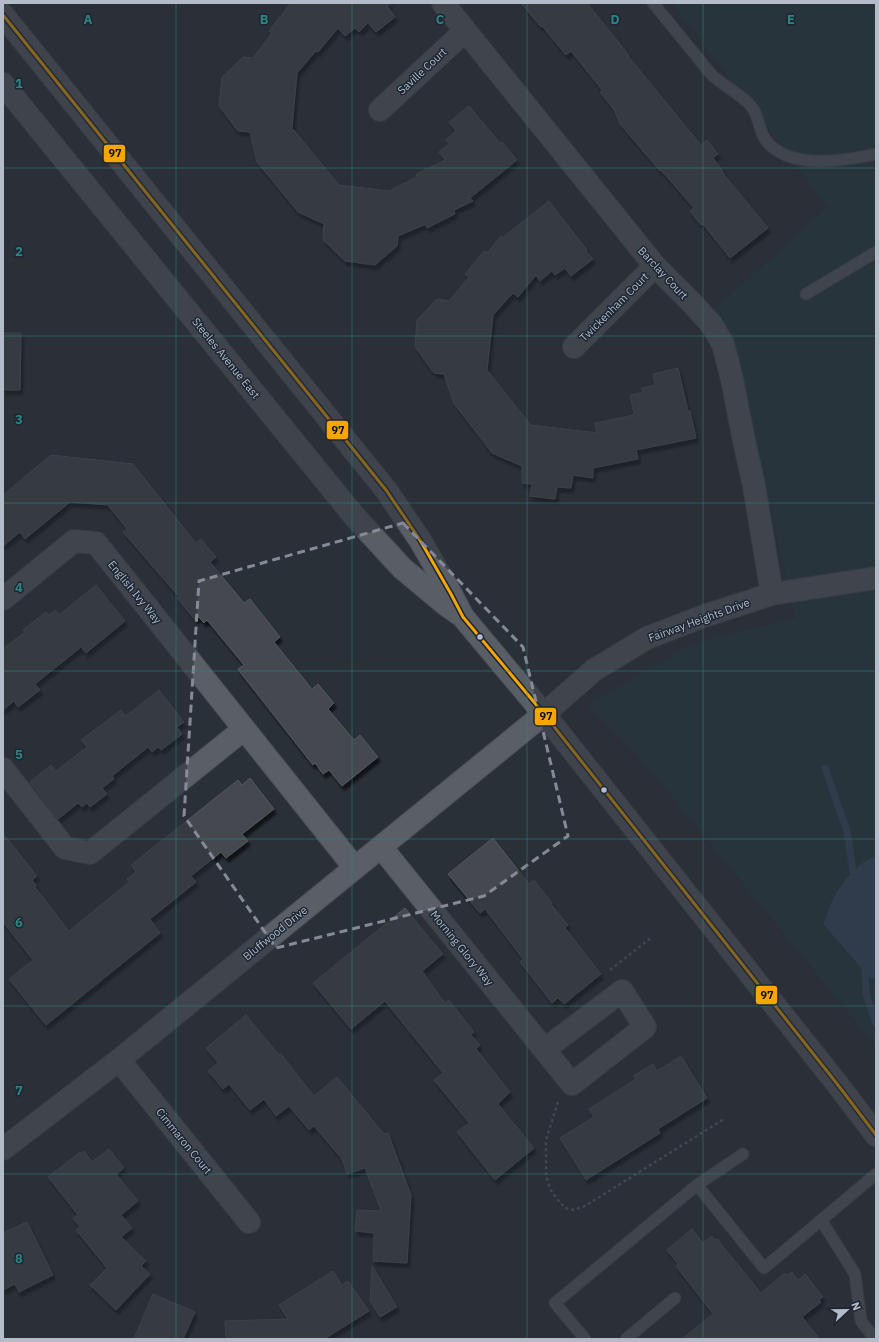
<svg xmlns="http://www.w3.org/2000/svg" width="879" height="1342" viewBox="0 0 879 1342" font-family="'IBM Plex Sans',sans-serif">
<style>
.green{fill:#273a3e}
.water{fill:#384963}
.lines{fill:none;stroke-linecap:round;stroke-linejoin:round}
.stream{stroke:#384963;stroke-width:7}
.building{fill:#444950;stroke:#52575f;filter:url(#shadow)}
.lane-casing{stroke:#484c53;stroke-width:13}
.street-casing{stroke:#484c53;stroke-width:24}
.secondary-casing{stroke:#484c53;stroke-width:24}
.path{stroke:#5d636a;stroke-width:2.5;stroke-dasharray:3 3;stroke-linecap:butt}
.lane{stroke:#5a5e66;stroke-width:11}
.street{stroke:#5a5e66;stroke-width:22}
.secondary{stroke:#595d64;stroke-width:22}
.bus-1-casing{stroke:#1d2633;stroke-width:6}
.bus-1{stroke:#f7a600;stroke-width:3}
.marked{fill:none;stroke:#848b96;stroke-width:3;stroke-dasharray:8 5;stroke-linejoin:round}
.grid{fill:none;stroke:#308480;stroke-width:1;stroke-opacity:0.55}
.bus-dot{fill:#b4bcc9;stroke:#1d2633;stroke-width:1.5}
.labels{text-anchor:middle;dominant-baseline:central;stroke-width:3;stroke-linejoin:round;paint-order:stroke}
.street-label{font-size:11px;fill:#b4bcc9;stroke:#1d2633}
.grid-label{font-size:13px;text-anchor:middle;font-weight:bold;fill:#308480;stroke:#1d2633;stroke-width:3;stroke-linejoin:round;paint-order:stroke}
.line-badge{stroke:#1d2633;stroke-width:1.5}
.pale-badge-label{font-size:11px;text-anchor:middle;font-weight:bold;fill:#111}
</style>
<defs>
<filter id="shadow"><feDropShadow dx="2.5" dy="4.5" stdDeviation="1" flood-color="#0009"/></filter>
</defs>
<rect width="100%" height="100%" fill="#2a3038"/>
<!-- green -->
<path class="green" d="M672,3H876V1046L640,757L588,705L694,643L796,618L733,347L714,310L828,207Z"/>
<!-- water -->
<path class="water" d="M876,856V978L871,979L823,924C827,915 830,904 835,895C843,881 860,861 876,856Z"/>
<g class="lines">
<!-- stream -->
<path class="stream" d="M825,768L847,831L853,872
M865,971L866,994L876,1024"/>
</g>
<!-- building -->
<path class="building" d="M291,3H391L387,6L395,17L376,32L368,23L359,32L355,28L345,36L338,28L318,52L316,51L297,73L292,128L339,185L389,191L417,177L416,174L445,160L439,152L449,144L446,140L456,131L449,122L469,106L500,143L502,142L517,160L470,198L473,201L454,210L455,214L427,228L426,224L398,236L397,246L375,265L345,261L323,240L324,224L298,212L257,162L250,132L238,131L219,106L222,77L243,57L253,58L272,33L269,31Z
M521,3H587L629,55L628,56L701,145L707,140L718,154L713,158L723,171L722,172L768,228L730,258L703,224L701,225L690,211L694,208L661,170L660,171L620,124L614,110L600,92L602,90L571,51L566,55L542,26L541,27Z
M549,201L587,250L586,251L593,259L571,276L565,268L555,275L552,271L540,281L536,275L518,297L513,293L493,315L487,370L531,425L597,433L595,423L634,415L630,395L643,392L642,388L655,385L653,374L678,368L688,411H690L696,438L636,450L638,459L593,468V478L573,475L571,488L557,487L555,499L530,496L532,484L522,483V466L492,453L473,428L454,404L444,374L434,373L415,347L417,320L437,299L449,301L469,277L465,274L484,251L487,253L501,236L502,238Z
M3,333H21L20,390H3Z
M51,455L133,464L196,543L201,539L216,557L210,562L244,603L250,599L280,637L274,642L312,689L318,684L334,703L328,709L354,740L360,735L378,757L342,786L329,770L323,774L315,763L313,765L243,676L238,669L244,665L207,620L204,623L199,617L195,620L177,598L179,597L123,532L127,529L108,505L70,502L25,539L20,532L3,546V495Z
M96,585L125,621L86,653L81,647L35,684L40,690L18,707L14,701L3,710V649L25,632L23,630L46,612L49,615L55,610L59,615Z
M159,690L184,722L177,727L182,734L161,750L158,747L152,752L148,747L112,776L114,779L102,788L107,794L90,807L87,803L82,807L78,803L58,819L30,782L51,765L56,771L87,747L81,740L121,710L126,716Z
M250,778L274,809L242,834L248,841L226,858L221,852L191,876L196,882L150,919L160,933L46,1025L9,979L33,960L3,922V833L37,876L32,880L36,885L35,887L69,931L129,882L127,879L136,872L131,865L238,780L242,785Z
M493,838L529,884L534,880L552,903L551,904L568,925L565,928L601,974L564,1004L558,998L552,1003L520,962L523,959L485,909L480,913L448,874Z
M405,908L443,954L422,971L445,1003L449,1000L474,1032L471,1035L480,1045L476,1049L510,1092L498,1104L534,1148L495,1180L457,1132L469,1123L434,1080L443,1073L385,1001L351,1029L313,983Z
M246,1015L279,1055L281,1054L314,1096L337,1077L384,1134L388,1133L411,1195L407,1263L373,1261L374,1233L355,1231L357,1210L381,1211L365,1168L347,1174L342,1159L314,1126L309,1130L289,1106L276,1116L264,1099L250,1110L229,1084L223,1089L208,1071L218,1063L206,1048Z
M681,1056L707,1098L658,1129L660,1133L586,1180L560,1138L594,1117L589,1109L636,1079L633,1076L653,1064L657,1071Z
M109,1149L124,1168L116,1174L138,1201L121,1215L132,1228L121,1237L146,1261L141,1266L150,1274L116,1310L90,1285L107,1268L76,1230L80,1227L73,1218L78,1215L48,1177L80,1152L81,1154L84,1151L92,1162Z
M27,1222L53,1275L19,1292L15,1284L3,1290V1233Z
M692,1229L703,1243L712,1236L715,1240L717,1239L761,1293L785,1273L787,1275L792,1272L798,1280L805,1274L823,1297L819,1300L821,1302L802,1317L820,1339H682L713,1314L676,1266L678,1264L667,1250Z
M372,1266L397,1307L380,1317L370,1301Z
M333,1271L342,1285L348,1281L369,1311L324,1339H226L225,1321L288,1319L279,1305Z
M153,1294L195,1312L183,1339H134Z"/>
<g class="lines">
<defs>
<path id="lane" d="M653,3C666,19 680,36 693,52C700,60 706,69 713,76C724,86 742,95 751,106C759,115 758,128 765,139C787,171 844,161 876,154
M806,294L876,252
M743,1154L697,1185L764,1268L876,1174
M821,1220L855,1274L861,1321L875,1339
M585,1339L555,1303L697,1185
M626,1339L675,1298"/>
<path id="street" d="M443,3L655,266L691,302L712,325L723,344L732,379L743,436L754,486L772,594
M380,110L465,31
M574,347L655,266
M3,599L74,541L96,543L355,868
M3,769L65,848L90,853L244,729
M381,847L572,1084L645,1027L622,991L545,1049
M119,1060L249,1222
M3,1149L119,1060L544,714L594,670L647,638L704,616L772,594L876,578"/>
<path id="secondary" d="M3,15L386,490L420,540L451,594L463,617L544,714L838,1085L876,1135
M3,84L355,517L402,568L445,604L459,614"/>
</defs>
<!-- lane casing -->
<use href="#lane" class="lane-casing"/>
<!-- street casing -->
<use href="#street" class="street-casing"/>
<!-- secondary casing -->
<use href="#secondary" class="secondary-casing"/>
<!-- path -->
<path class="path" d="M610,970L652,937
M558,1102L546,1140V1175L550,1189L557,1199L565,1208L574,1210L585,1206L724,1119"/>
<!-- lane -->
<use href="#lane" class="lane"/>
<!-- street -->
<use href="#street" class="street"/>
<!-- secondary -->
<use href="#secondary" class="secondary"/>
<defs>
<path id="bus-1" d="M3,15L386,490L420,540L451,594L463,617L544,714L838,1085L876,1135"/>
</defs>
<!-- bus-1 casing -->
<use href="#bus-1" class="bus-1-casing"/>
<!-- bus-1 -->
<use href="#bus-1" class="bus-1"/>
</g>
<!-- marked area -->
<path d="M0 0H879V1342H0ZM403,523L523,647L568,836L484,896L276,948L184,816L199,581Z" fill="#2a3038" fill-opacity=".55" fill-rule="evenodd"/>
<path class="marked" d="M403,523L523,647L568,836L484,896L276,948L184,816L199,581Z"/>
<!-- grid -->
<path class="grid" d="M176,3V1339M352,3V1339M527,3V1339M703,3V1339M3,168H876M3,336H876M3,503H876M3,671H876M3,839H876M3,1006H876M3,1174H876"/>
<!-- markers -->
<g class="bus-dot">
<circle cx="480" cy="637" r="3.5"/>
<circle cx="604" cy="790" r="3.5"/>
</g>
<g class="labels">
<!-- street labels -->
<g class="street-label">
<text transform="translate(422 71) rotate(-43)">Saville Court</text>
<text transform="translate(663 273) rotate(47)">Barclay Court</text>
<text transform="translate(614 307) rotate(-45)">Twickenham Court</text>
<text transform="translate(226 358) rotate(51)">Steeles Avenue East</text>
<text transform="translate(135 592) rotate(51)">English Ivy Way</text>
<text transform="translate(699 620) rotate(-20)">Fairway Heights Drive</text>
<text transform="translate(275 933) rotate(-39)">Bluffwood Drive</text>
<text transform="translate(462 948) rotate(51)">Morning Glory Way</text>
<text transform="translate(184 1141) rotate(51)">Cimmaron Court</text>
</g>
</g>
<g class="grid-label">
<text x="88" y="24">A</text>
<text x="264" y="24">B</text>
<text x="440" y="24">C</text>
<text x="615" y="24">D</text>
<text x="791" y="24">E</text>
<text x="19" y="88">1</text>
<text x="19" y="256">2</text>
<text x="19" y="424">3</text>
<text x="19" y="592">4</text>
<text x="19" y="759">5</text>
<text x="19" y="927">6</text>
<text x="19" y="1095">7</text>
<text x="19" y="1263">8</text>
</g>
<g class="line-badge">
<rect x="103" y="144" width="23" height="19" rx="4" fill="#f7a600"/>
<rect x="326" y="420" width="23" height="20" rx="4" fill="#f7a600"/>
<rect x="534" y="707" width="23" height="19" rx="4" fill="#f7a600"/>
<rect x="755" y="985" width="23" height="20" rx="4" fill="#f7a600"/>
</g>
<g class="pale-badge-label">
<text x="115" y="157">97</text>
<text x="338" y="434">97</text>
<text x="546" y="720">97</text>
<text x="767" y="999">97</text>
</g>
<!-- border -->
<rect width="879" height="1342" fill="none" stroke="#b4bcc9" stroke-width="8"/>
<!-- north arrow -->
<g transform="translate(847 1310) rotate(68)" stroke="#1d2633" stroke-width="3" paint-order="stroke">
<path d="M0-3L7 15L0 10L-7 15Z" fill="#b4bcc9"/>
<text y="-6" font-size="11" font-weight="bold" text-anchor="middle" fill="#b4bcc9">N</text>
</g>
</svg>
